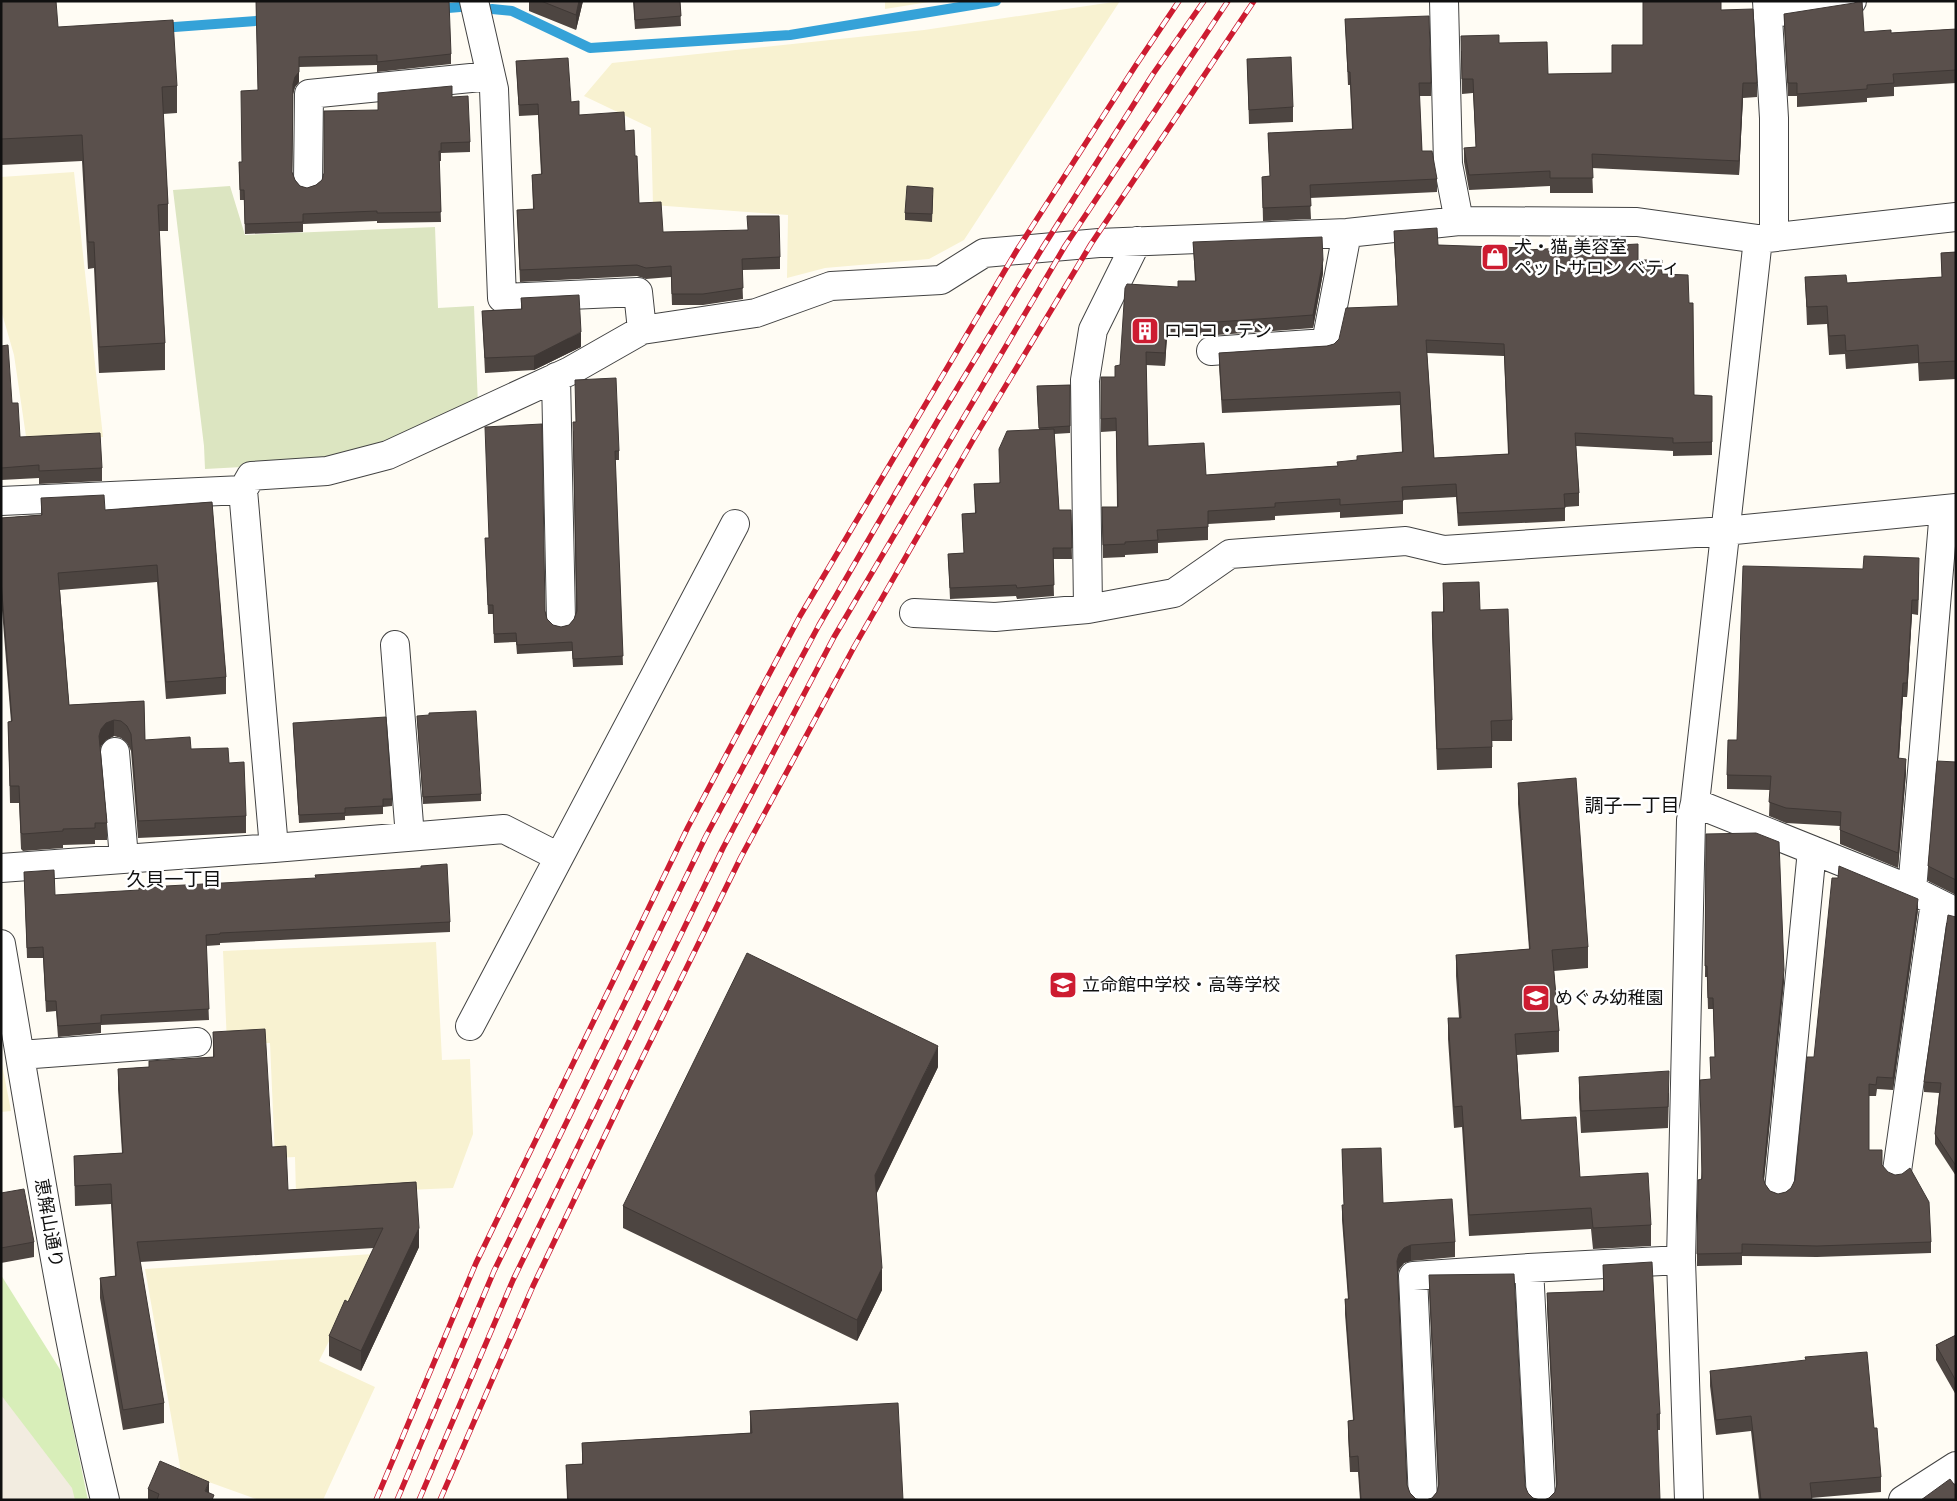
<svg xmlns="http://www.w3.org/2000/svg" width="1957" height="1501" viewBox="0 0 1957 1501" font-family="'Libre Baskerville','Noto Sans JP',serif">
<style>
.farmland{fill:#f8f2d1}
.green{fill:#d8eeb9}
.cemetery{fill:#dce5c1}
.plaza{fill:#f2ece0}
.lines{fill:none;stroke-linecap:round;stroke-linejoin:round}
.stream{stroke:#35a2d8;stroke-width:10}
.minor-casing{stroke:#434343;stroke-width:30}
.minor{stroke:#fff;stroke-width:28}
.rail-casing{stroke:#cd1c31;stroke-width:5.5}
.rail{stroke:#fff;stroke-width:4;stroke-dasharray:11;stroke-linecap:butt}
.wall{fill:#4d4541;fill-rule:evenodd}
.shaded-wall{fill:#3f3835}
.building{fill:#5a504c;stroke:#3f3835;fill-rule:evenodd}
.labels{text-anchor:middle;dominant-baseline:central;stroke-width:5;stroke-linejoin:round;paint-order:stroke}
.poi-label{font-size:18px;fill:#101010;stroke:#fff;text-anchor:start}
.street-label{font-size:18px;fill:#101010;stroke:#fff}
.neighbourhood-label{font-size:19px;fill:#101010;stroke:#fff}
</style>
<rect width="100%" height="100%" fill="#fffcf4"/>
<!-- farmland -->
<path class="farmland" d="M885,1H935L885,9Z
M1120,1L964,240L929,259L825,268L787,278L788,215L653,205L651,128L584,96L612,63L924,30Z
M74,172L103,437L27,443L14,355L1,310V177Z
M436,942L442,1060L470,1059L473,1134L453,1188L296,1195L295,1157L275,1158L270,1043L227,1044L223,951Z
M1,1059L11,1111L1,1112Z
M373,1254L319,1361L375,1387L323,1500H259L181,1472L145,1269Z"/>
<!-- green -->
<path class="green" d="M1,1275L61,1371L88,1500H1Z"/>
<!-- cemetery -->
<path class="cemetery" d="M230,186L245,235L435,227L438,308L474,306L478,405L388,445L321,463L205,469L204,446L173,190Z"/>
<!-- plaza -->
<path class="plaza" d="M1,1395L72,1488L75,1500H1Z"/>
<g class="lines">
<!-- stream -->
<path class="stream" d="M436,9L460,7
M492,9L512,11L590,48L790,35L996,1
M161,28L269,20"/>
<defs>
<path id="minor" d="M474,1L494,89L502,298L638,292L642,330
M1444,1L1448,164L1459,221
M1767,1L1774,118V237
M1768,14L1852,1
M308,182L309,94L491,76
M1758,239L1695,803L1912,890L1956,912
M1211,351L1326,343L1347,233
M556,377L561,620
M243,490L274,848
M1,501L243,490L251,476L327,471L388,455L570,371L642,330L756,313L831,286L941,280L984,253L1099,243L1347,233L1459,221L1637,222L1758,239L1956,217
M1088,609L1085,380L1093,330L1137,241
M914,613L995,617L1088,609L1174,593L1230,554L1406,541L1444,550L1725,531L1956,508
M395,645L410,837
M115,752L124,858
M1,868L274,848L504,829L559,857
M1912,890L1944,510
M1,944C33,1130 61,1316 105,1500
M470,1026L735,524
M20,1055L197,1042
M1897,1171L1935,902
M1779,1190L1812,850
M1529,1268L1541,1500
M1423,1500L1413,1276L1529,1268L1681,1260
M1689,1500L1681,1260L1691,820L1695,803
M1903,1500L1956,1466"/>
</defs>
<!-- minor casing -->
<use href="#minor" class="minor-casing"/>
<!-- minor -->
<use href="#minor" class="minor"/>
<defs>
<path id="rail" d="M376,1500L476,1263L688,827L800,616L1017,250L1136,65L1179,1
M397,1500L494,1271L706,836L819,625L938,420L1043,247L1153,74L1204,1
M419,1500L513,1280L723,848L834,637L1065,246L1228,1
M440,1500L533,1286L628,1087L741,857L854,647L973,440L1091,244L1254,1"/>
</defs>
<!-- rail casing -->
<use href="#rail" class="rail-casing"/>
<!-- rail -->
<use href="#rail" class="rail"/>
</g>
<!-- wall -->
<path class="wall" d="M1,1L58,27L177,86V113L163,114L168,204V231H159L165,343V370L99,373L94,268L88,269L82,161L1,165Z
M256,1L451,54V64L377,72V65L299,67V82L295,87L293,94L292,172L295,180L300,186L307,188L316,185L322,180L378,110L452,97L470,142V152L441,153V161H439L441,222L377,223V221L303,224V232L245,234L244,200H240L239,162H242L258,90Z
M529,1H583L576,30L529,11Z
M633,1H680L681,26L635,29Z
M1721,10L1757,83V97L1743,98L1739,175L1592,168L1593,193H1550V186L1469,190L1464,162V148L1476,147L1473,93L1462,94L1461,51L1499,43L1548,74L1612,73L1643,45Z
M1784,14L1864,32L1891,33L1956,29V83L1894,87V96L1867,98V102L1797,107V96H1788L1784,27Z
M1345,19L1431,83V96H1419L1422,151L1437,179V192L1310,198L1311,219L1263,221L1262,177L1270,176L1268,133L1352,129L1350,85H1348Z
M1247,59L1293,107V122L1249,124Z
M516,61L571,102L579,115L625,131L635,156L639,203L663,232L780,257V269L742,270L743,299L703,305H672L671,277L646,279L637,276L520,282L517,210L533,209L532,175L541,174L538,115L519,116Z
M933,195L932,222L905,220V213Z
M1394,231L1438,245L1526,250L1638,260L1662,274L1689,303L1694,395L1712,396V455L1673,456V451L1576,446L1579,493V506L1565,507V521L1458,526L1456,497L1403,500V514L1340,518V512L1275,516V520L1208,524V540L1158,543V553L1125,555V557L1103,558L1102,507H1117L1116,431L1101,432V377H1115L1120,365L1178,287L1195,281L1193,242L1323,273L1313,328L1217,335L1167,336L1165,366L1146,365L1148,446L1206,475L1337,466L1357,460L1402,452L1400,405L1222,413L1219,366V353L1327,346L1334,344L1398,306L1394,244ZM1427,353L1504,356L1508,454L1434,458Z
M1956,252V379L1919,381L1918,363L1846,369L1845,354L1829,355L1827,324L1807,325L1805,277L1847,283L1942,277L1941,253Z
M521,298L581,347L534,370L485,373L482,311L521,309Z
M1,346L12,403L20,437L102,468V481L39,484V478L1,480Z
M1070,385V433L1054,434L1059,510H1071L1072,559H1053L1054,596L1017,599L1016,596L950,599L948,554L964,553L962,514L975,513L974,484L999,483L1039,430L1037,386Z
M573,431L619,451V460H615L623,665L573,667L572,651L517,654L516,642L494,643L493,614H488L485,538L545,611L547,619L553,625L561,627L569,625L574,619L576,611Z
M41,498L105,510L212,502L226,677V694L166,699L157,582L60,590L69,705L144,701L145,740L191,749L229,763L246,816V833L138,838L131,751L127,743L121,738L114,736L106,740L101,746L100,747L107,823V840H95V844L63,845V848L23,851L21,849L19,803H10L8,722H11L1,598V518L41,515Z
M1919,572L1918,615L1912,614L1907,697H1903L1899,758L1906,773L1898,868L1840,844V826L1786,823L1769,816L1770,790L1727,789V775L1737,740Z
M1443,583L1480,610L1512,720V741H1492V768L1437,770L1432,633V612H1443Z
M417,716L481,794V801L423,804Z
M293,723L392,799V806L383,807V814L345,816V820L299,823Z
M1956,762V895L1928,881V866Z
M1518,783L1588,947V968L1554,971L1559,1031V1052L1517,1055L1521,1120L1580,1177L1651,1225V1246L1593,1249L1591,1229L1469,1236L1462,1127L1454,1128L1448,1039V1018H1459L1456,976V955L1529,949L1518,804Z
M1706,834L1784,981L1764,1181L1765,1184L1770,1191L1778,1194L1786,1192L1791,1188L1795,1180L1814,1057L1918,910L1893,1090L1877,1089L1876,1096H1869V1150L1882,1165L1931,1242V1253L1817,1257L1742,1256V1265L1697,1266V1252L1701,1179L1711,1079L1710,1057H1715L1713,1009H1708L1707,977H1705Z
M24,872L55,895L450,922V932L220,943V945L206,946L209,1020L101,1025V1033L58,1037L56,1011L46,1012L43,958H27Z
M1956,917V1176L1935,1144V1134L1939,1093L1924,1092V1082Z
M213,1032L272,1147L288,1190L416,1182L419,1247L361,1371L329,1356V1336L348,1302L374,1248L140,1262L164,1403V1423L123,1430L100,1298V1278L115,1276L111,1204L75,1206L74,1156L122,1153L118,1089V1069L149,1067L213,1057Z
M938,1067L876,1194L882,1290L857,1341L623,1228V1206Z
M1579,1077L1669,1093L1668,1128L1581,1133L1579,1098Z
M1342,1149L1383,1203L1455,1242V1257L1411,1261L1404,1263L1399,1269L1398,1274L1407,1485L1410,1493L1416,1499L1421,1500H1360L1358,1472H1350L1348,1436V1421L1353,1420L1345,1314V1299H1348L1342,1220V1205H1344Z
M1,1193L34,1242V1257L1,1263Z
M1603,1265L1660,1414V1430H1658L1549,1498L1555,1492L1556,1487L1547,1308V1293L1603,1291Z
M1429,1275L1525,1486L1528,1493L1533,1498H1432L1437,1492L1438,1486L1429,1291Z
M1956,1335V1395L1936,1360V1345Z
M1710,1371L1874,1428L1881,1477V1492L1811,1498L1812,1500H1759L1751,1431L1716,1435L1710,1386Z
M750,1411L903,1500H567L566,1465L582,1464V1443L750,1433Z
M148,1489L209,1493L214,1500H148Z"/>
<!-- shaded-wall -->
<path class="shaded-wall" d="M579,1H583L576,30V15Z
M299,72V82L295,87L293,94V84L295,77Z
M1743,83V98L1739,175V161Z
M1323,260V273L1313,328V315Z
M1167,323V336L1165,366V353Z
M581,332V347L534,370V356Z
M1919,558V572L1918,615V600Z
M1912,600V614L1907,697V683Z
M1903,683V697L1898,773V758Z
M114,720V736L106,740L101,746L99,753V736L101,729L106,723Z
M1906,759V773L1898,868V853Z
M1918,899V910L1893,1090V1078Z
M1784,970V981L1763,1188V1177Z
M938,1046V1067L875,1197V1175Z
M419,1228V1247L361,1371V1351Z
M1411,1245V1261L1404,1263L1399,1269L1397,1276V1261L1399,1254L1404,1248Z
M882,1268V1290L857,1341V1320Z
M209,1482V1500L205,1491Z"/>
<!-- building -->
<path class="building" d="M1,1H56L58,27L173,20L177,86L162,87L168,204L158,205L165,343L99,347L94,242H88L82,135L1,139Z
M256,1H449L451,54L377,62V55L299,57V72L295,77L293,84L292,172L295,180L300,186L307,188L316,185L322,180L324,173V111L378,110V93L452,86V97L468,96L470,142L441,143V151H439L441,212L377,213V211L303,214V222L245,224L244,190H240L239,162H242L241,91L258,90Z
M541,1H579L576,15Z
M634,1H680L681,16L635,20Z
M1643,1H1721V10L1753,9L1757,83H1743L1739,161L1592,154L1593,178H1550V171L1469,175L1464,148L1476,147L1473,79H1462L1461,36L1499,35V43L1547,42L1548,74L1612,73V45H1643Z
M1859,1H1862L1864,32L1891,30V33L1956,29V70L1893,74L1894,83L1867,85V89L1797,94V83H1788L1784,14L1854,3Z
M1429,16L1431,83H1419L1422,151H1432L1437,179L1310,185L1311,206L1263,208L1262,177L1270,176L1268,133L1353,129L1350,72H1348L1345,19Z
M1291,57L1293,107L1249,110L1247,59Z
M568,58L571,102L579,101V115L624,112L625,131L634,130L635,156H637L639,203L661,202L663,232L748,230L747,216H779L780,257L742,259L743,288L703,294H672L671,266L646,268L637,265L520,270L517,210L534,209L532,175L542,174L538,104L519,105L516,61Z
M907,186L933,188L932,214L905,213Z
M1437,228L1438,245L1526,248V250L1638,244V260H1662V274L1688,275L1689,303H1693L1694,395L1712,396V442L1673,443V438L1575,433L1579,493L1564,494L1565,508L1458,513L1456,484L1402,487L1403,501L1340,505V499L1275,503V507L1208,511V527L1157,530L1158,540L1125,542V544L1103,545L1102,507H1118L1116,418L1101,419V377H1115V366L1120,365L1125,288L1127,284L1178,287V281H1196L1193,242L1322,237L1323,260L1313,315L1217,322L1167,323L1165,353L1146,352L1148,446L1204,443L1206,475L1338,466L1337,462L1357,460V456L1403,452L1400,392L1222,400L1219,353L1327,346L1334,344L1339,339L1346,308L1398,306L1394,231ZM1426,340L1504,344L1509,454L1434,458Z
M1956,252V361L1919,363L1918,345L1846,351L1845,335L1829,336L1827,306L1807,307L1805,277L1846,275L1847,283L1942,277L1941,253Z
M579,295L581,332L534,356L485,358L482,311L522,309L521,298Z
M8,345L12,403H18L20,437L100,433L102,468L39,471V465L1,468V346Z
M616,378L619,451H615L623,656L573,659L572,642L517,645L516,633L494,634L493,605H488L485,538H489L485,427L542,424L545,611L547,619L553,625L561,627L569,625L574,619L577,611L573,422H576L575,380Z
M1070,385V426L1039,428L1037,386Z
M1054,429L1059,510H1071L1072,548H1053L1054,585L1017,588L1016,585L950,588L948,554L964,553L962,514L976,513L974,484L1000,483L999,449L1007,431Z
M104,495L105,510L212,502L226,677L166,682L157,565L58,573L69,705L144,701L145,740L190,737L191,749L228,748L229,763L244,762L246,816L138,821L131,734L127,726L121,721L114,720L106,723L101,729L99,736L107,823H95V828L63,829V831L23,834L21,833L19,786H10L8,722L12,721L1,581V518L42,515L41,498Z
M1864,556L1919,558L1918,600H1912L1907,683H1903L1898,758L1906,759L1898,853L1840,830L1841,812L1786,808L1769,802L1771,776L1727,775L1728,740H1737L1743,566L1863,569Z
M1479,582L1480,610L1508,609L1512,720L1491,721L1492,747L1437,749L1432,612H1444L1443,583Z
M476,711L481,794L423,797L417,716L429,715V713Z
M386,717L392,799H383V806L345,808V813L299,815L293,723Z
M1937,761L1956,762V880L1928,866Z
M1576,778L1588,947L1552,950L1559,1031L1515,1034L1521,1120L1576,1117L1580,1177L1648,1173L1651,1225L1593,1228L1591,1208L1469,1215L1462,1106L1454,1107L1448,1018H1461L1456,955L1530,949L1518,783Z
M1756,833L1779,842L1784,970L1763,1177L1765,1184L1770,1191L1778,1194L1786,1192L1791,1188L1795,1180L1807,1057H1814L1832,878H1838L1839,866L1918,899L1893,1078L1877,1077L1876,1085L1869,1084V1150H1882V1165L1888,1172L1895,1175L1902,1174L1910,1168L1929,1202L1931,1242L1817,1246L1742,1244V1253L1697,1254L1698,1180L1702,1179L1700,1080L1711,1079L1710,1057H1715L1713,998H1708L1707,966H1705L1706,834Z
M447,864L450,922L220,933V934L206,935L209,1009L101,1015V1023L58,1026L56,1001H46L43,947L27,948L24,872L54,870L55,895L139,890V888L166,886L316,878L315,875L421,868V866Z
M1948,915L1956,917V1166L1935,1134L1941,1083L1924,1082Z
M747,953L938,1046L875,1175L882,1268L857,1320L623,1206Z
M265,1029L272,1147L286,1146L288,1190L416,1182L419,1228L361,1351L329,1336L345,1300L348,1302L383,1228L137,1242L164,1403L123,1410L100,1278L116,1276L111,1184L75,1186L74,1156L123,1153L118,1069L149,1067V1061L214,1057L213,1032Z
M1669,1071L1668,1107L1581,1111L1579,1077Z
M1381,1148L1383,1203L1452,1199L1455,1242L1411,1245L1404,1248L1399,1254L1397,1261L1407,1485L1410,1493L1416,1499L1421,1500H1361L1358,1456L1350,1457L1348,1421L1354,1420L1345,1299H1349L1342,1205H1344L1342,1149Z
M24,1189L34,1242L1,1248V1193Z
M1652,1262L1660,1414H1657L1660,1500H1544L1549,1498L1555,1492L1557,1484L1547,1293L1604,1291L1603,1265Z
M1514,1274L1525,1486L1528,1493L1533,1498L1540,1500H1426L1432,1498L1437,1492L1439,1484L1429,1275Z
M1956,1335V1381L1936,1345Z
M1867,1352L1874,1428H1877L1881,1477L1810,1483L1812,1500H1761L1751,1416L1716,1420L1710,1371L1806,1360L1805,1357Z
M898,1403L903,1500H568L566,1465L583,1464L582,1443L752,1433L750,1411Z
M160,1461L209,1482L205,1491L214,1495L212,1500H157L159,1494L148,1489Z
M1950,1479L1956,1487V1500H1921Z"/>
<!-- icons -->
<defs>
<symbol id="shop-square" viewBox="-11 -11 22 22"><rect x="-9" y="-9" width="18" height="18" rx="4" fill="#cd1c31" stroke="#fff"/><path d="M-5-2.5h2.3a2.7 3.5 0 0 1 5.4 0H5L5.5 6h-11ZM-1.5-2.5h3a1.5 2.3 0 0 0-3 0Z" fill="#fff"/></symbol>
<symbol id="building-square" viewBox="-11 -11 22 22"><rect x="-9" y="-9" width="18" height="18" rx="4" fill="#cd1c31" stroke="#fff"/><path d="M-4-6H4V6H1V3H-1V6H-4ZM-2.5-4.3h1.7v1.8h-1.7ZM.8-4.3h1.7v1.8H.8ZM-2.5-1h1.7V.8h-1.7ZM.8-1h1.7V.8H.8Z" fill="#fff"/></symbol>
<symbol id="school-square" viewBox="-11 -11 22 22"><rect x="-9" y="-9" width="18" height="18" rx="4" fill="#cd1c31" stroke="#fff"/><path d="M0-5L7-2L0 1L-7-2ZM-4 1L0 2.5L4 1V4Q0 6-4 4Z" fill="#fff"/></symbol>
</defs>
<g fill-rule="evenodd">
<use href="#shop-square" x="1479" y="241" width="32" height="32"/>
<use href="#building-square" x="1129" y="315" width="32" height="32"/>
<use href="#school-square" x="1047" y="969" width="32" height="32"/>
<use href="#school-square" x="1520" y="982" width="32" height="32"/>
</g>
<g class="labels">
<!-- poi labels -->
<g class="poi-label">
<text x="1514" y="247">犬・猫 美容室<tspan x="1514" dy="21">ペットサロン ベティ</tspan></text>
<text x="1164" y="331">ロココ・テン</text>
<text x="1082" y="985">立命館中学校・高等学校</text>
<text x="1555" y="998">めぐみ幼稚園</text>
</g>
<!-- street labels -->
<g class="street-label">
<text transform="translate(49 1223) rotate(80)">恵解山通り</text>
</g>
<!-- neighbourhood labels -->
<g class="neighbourhood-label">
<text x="1632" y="805">調子一丁目</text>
<text x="174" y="879">久貝一丁目</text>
</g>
</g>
<!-- border -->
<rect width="1957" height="1501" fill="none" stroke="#101010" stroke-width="5"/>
</svg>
